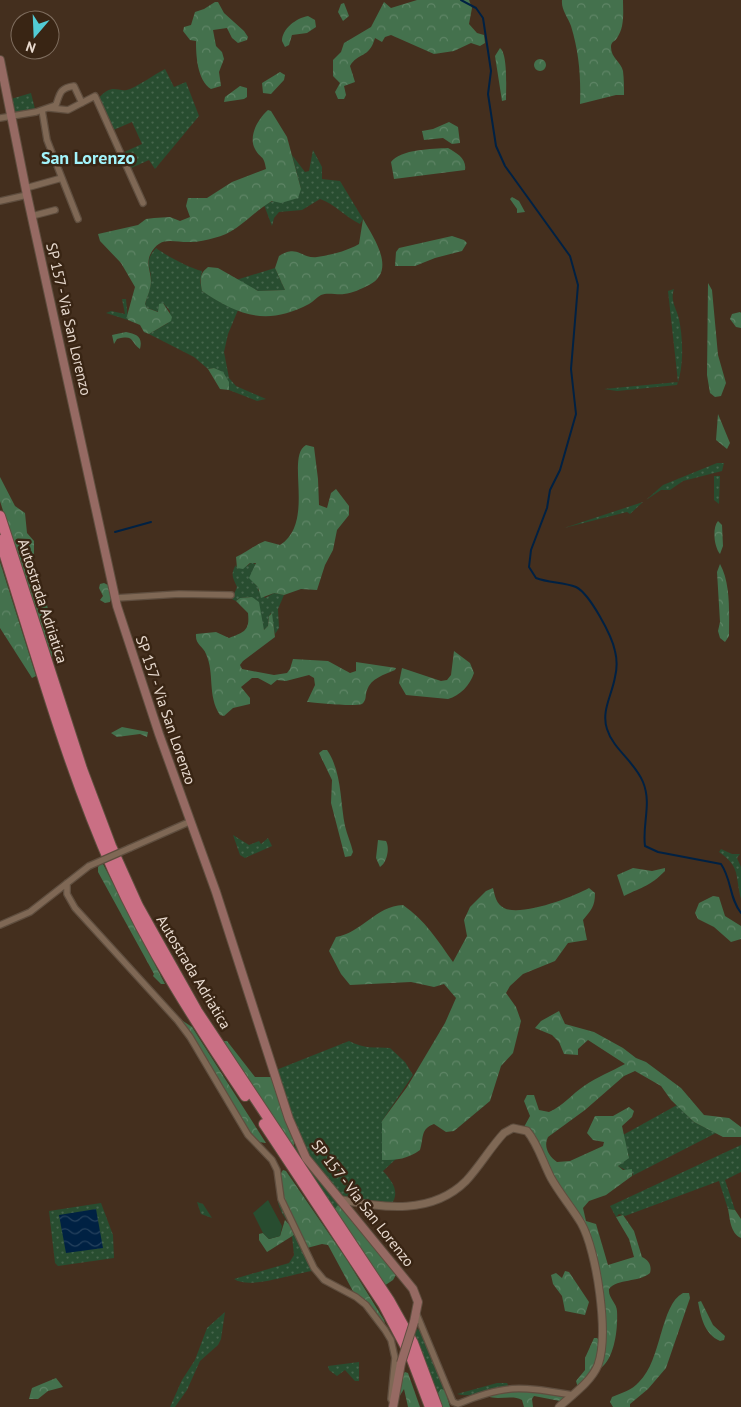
<svg xmlns="http://www.w3.org/2000/svg" width="741" height="1407" viewBox="0 0 741 1407" font-family="'PT Sans',sans-serif">
<style>
.green{fill:url(#green-dots)}
.forest{fill:url(#forest-crowns)}
.pitch{fill:#284d30}
.water{fill:url(#water-waves)}
.lines{fill:none;stroke-linecap:round;stroke-linejoin:round}
.stream{stroke:#002143;stroke-width:2}
.minor-casing{stroke:#5f4e3f;stroke-width:8}
.tertiary-casing{stroke:#5f4e3f;stroke-width:9}
.secondary-casing{stroke:#5f4e3f;stroke-width:10}
.motorway-casing{stroke:#5f4e3f;stroke-width:12}
.minor{stroke:#7f6855;stroke-width:5.5}
.tertiary{stroke:#7f6855;stroke-width:7}
.secondary{stroke:#966a63;stroke-width:8}
.motorway{stroke:#ca6f84;stroke-width:10}
.minor-bridge-casing{stroke:#5f4e3f;stroke-width:8;stroke-linecap:butt}
.secondary-bridge-casing{stroke:#5f4e3f;stroke-width:10;stroke-linecap:butt}
.minor-bridge{stroke:#7f6855;stroke-width:5.5}
.secondary-bridge{stroke:#966a63;stroke-width:8}
.labels{text-anchor:middle;dominant-baseline:central;stroke-width:5;stroke-linejoin:round;paint-order:stroke}
.street-label{font-size:15px;fill:#e9dbd0;stroke:#392514}
.quarter-label{font-size:18px;font-weight:bold;fill:#a2f4fb;stroke:#392514}
</style>
<defs>
<pattern id="green-dots" width="8" height="8" patternUnits="userSpaceOnUse" patternTransform="scale(1.25)"><rect width="8" height="8" fill="#284d30"/><path d="M2 2h.1M6 6h.1" fill="none" stroke="#47664d" stroke-width="1.8" stroke-linecap="round"/></pattern>
<pattern id="forest-crowns" width="20" height="18" patternUnits="userSpaceOnUse" patternTransform="scale(1.25)"><rect width="20" height="18" fill="#44714d"/><path d="M2 6a3 3 0 1 1 6 0M12 15a3 3 0 1 1 6 0" fill="none" stroke="#5f8566"/></pattern>
<pattern id="water-waves" width="16" height="10" patternUnits="userSpaceOnUse" patternTransform="scale(1.25)"><rect width="16" height="10" fill="#002143"/><path d="M0 5q4-4 8 0t8 0" fill="none" stroke="#25415d"/></pattern>
</defs>
<rect width="100%" height="100%" fill="#442f1e"/>
<!-- green -->
<path class="green" d="M165,69L174,87L186,82L199,116L155,169L149,160L129,169L122,153L142,144L132,122L111,131L98,99C113,81 118,94 130,89C142,84 153,75 165,69Z
M31,93L35,109L14,115L11,99Z
M313,150L322,167V179L340,181L363,219L360,224C345,217 335,204 320,199L302,210L279,212L274,218L272,226L264,205L301,189L292,155L305,172L309,171Z
M156,248C167,256 189,268 202,271L200,281L202,291L222,303L238,310L228,334L224,352L229,378L236,386L266,399L257,401L229,390L225,376L214,368L208,369L194,357L149,334L168,323L170,311L163,303L159,312L147,308L145,304C147,297 150,290 151,283C153,269 142,263 156,248Z
M275,268L285,290L258,291L236,280Z
M674,289C670,301 676,307 679,319C683,338 684,366 677,385L617,391L604,389L678,382L668,291Z
M122,299H126L128,320L106,313L111,311L125,314Z
M717,463H724L722,471L683,481L670,490H661L646,500L663,485Z
M714,476H720L719,504L714,500Z
M643,502L630,514L627,512L564,528Z
M252,562L256,565L253,570L255,584L259,587L258,590L265,598L274,593L284,595L278,609L279,628L275,634L271,613L269,616L268,626L264,630L252,597L240,598L236,601L232,599L237,587C233,578 230,574 236,565L237,568L247,566Z
M233,835L249,845L259,841L261,844L268,838L272,846L245,858L240,855Z
M721,849L732,854H740L737,858L741,867V899C735,876 741,867 719,852Z
M349,1041C364,1049 374,1047 390,1048L405,1062L413,1075L382,1121V1159H396L383,1171C393,1182 401,1193 390,1206L353,1200L338,1193L305,1150L276,1070Z
M677,1105L694,1122L716,1133L632,1176L633,1174L618,1166L629,1155L625,1151L623,1135Z
M295,1145L338,1205L334,1210L293,1148Z
M741,1145V1172L725,1180L735,1210L728,1209L719,1181L625,1216L619,1214L616,1217L610,1206Z
M279,1194L313,1271C294,1273 250,1290 234,1279L289,1263L294,1255L292,1236L297,1234C290,1225 273,1205 279,1194Z
M197,1202L203,1204L212,1218L201,1214Z
M101,1203L113,1235L114,1258L58,1266L55,1263L49,1211Z
M225,1312L221,1339L218,1345L200,1361L187,1390L175,1407H170L182,1380L195,1360L207,1328Z
M417,1329L422,1331L445,1390L438,1393L414,1336Z
M359,1362V1381H355L345,1370L337,1376L329,1370L328,1366Z
M497,1383H507L509,1387C491,1388 474,1399 457,1394Z"/>
<!-- forest -->
<path class="forest" d="M417,0H469L472,8L469,24L477,33L484,35L485,43L480,46L471,43L454,51L434,54L391,35L385,37L382,42L375,38C369,59 358,52 350,66L355,82L344,86L346,95L344,99H338L335,92L340,83L333,76V60L341,52L344,43L371,27L384,2L391,8Z
M562,0H623C623,11 625,27 617,38C615,42 611,41 611,47C611,58 621,62 623,71C624,79 624,88 624,95H616L580,104C581,77 579,52 571,26C568,17 561,10 562,0Z
M215,2H218L224,13L244,31L248,37L247,40L238,43L232,38L227,28L213,30L216,46L222,52L224,59L219,72L221,86L211,89C197,80 196,55 196,41L190,40L183,31L184,27L191,25L195,12L204,9Z
M344,3L349,16L343,21L338,12L341,4Z
M308,16L315,20L316,27L307,33L292,35L289,45L285,47L282,41C282,29 296,18 308,16Z
M500,48C508,54 506,89 506,100L502,101L495,56Z
M534 65a6 6 0 1 1 12 0a6 6 0 1 1-12 0Z
M280,72L285,75L284,80L271,94L263,93L262,83Z
M240,86L247,88V97L244,99L224,102L225,97Z
M268,110L271,111L287,137L301,189L298,198L281,203L272,201C251,213 238,233 214,238C207,240 198,242 191,242C174,243 160,234 150,255C146,265 151,272 151,281C151,289 147,297 145,304L147,308L158,312L159,304L163,303L172,317L171,321L149,334L144,332L140,325L128,320L127,316L135,287L121,263L100,241L98,234L138,225L146,219L154,218L170,217L180,221L190,217L186,206L188,198H207L232,182L266,169C264,154 260,159 255,149C248,136 258,119 268,110Z
M449,122L458,127L460,143L452,144L443,138L424,140L422,131L433,129Z
M448,148C457,153 467,159 465,170L394,179L391,162C401,149 432,149 448,148Z
M512,197L519,201L525,212L517,213V209L510,199Z
M363,219C374,238 397,271 369,285C361,289 353,293 344,294C337,295 327,292 321,295C317,297 313,302 309,304C267,326 239,316 202,291C200,280 199,274 208,267L218,268L258,291L285,290L275,268L279,256C298,244 301,259 317,257C331,255 347,251 359,244Z
M452,236L464,240L467,243L462,251L435,258L415,266H395L396,252L399,248Z
M708,283L712,290L718,355L726,383L721,396L715,397L710,393L707,375Z
M740,312L741,313V328L736,327L730,319L732,314Z
M126,332C137,334 143,337 140,349C130,342 135,334 117,339L114,344L112,335Z
M214,368L223,372L229,382V390L220,389L208,369Z
M718,414L730,443L727,449L716,440Z
M306,445L314,447L318,479L319,505L327,508L331,493L336,489L349,506V515L337,530L333,550L325,565L317,590L301,589L284,595L274,593L261,598L258,587L249,578L256,563H250L243,569L237,568L236,557C247,552 255,545 265,541L280,545C316,522 285,457 306,445Z
M0,477L15,506L25,513L27,533L34,541V564L45,596L57,649L54,656L49,657L0,501Z
M718,521L722,525L723,546L720,554C714,547 712,528 718,521Z
M0,562L36,676L32,678L0,628Z
M720,564C731,584 729,613 729,636L725,642L720,638L718,631L720,622L717,572Z
M104,583L108,585L111,598L110,602L105,603L100,600L103,596L99,588L100,584Z
M252,597L259,602L264,630L268,626L269,616L272,613L275,637L243,661L240,665L242,669L274,675L287,673L290,669L293,659L328,661L350,673L356,671V662L396,668L395,670C384,675 371,678 367,690C365,695 367,700 362,704C355,707 317,703 307,702L315,685L314,678L309,675L286,681L277,680L271,685L258,678H252L241,687L250,698V704L233,708L224,716L220,715C207,695 215,674 206,654C203,646 195,645 196,634L216,632L229,638C244,632 250,631 248,613L236,601L240,598Z
M454,651L470,663L474,673C470,685 460,696 448,699L406,695L399,683L402,668L441,681L447,680L451,675Z
M122,727L148,732L147,737L140,734L117,737L111,733Z
M323,750H327C342,772 340,801 345,826C347,835 351,843 353,852L351,856L345,857L331,803L332,780L319,753Z
M378,840L386,841C390,848 387,863 380,867L376,858Z
M102,862L165,984H161L153,976L154,974L98,872V867Z
M633,868L652,871L665,868V871C649,887 644,886 624,896L617,875Z
M493,888C495,896 496,904 504,908C521,917 573,897 589,888L595,893C595,907 591,910 583,920L587,940L568,943L555,961L523,974L510,986L506,993L516,1007L521,1021L513,1053L501,1066L490,1101L454,1131L446,1132L434,1124C420,1129 424,1138 420,1150C408,1159 397,1160 382,1160V1121L407,1087L445,1023L456,998L444,984L434,987L411,982L350,985L341,974L329,951L336,937C361,933 376,906 403,905C425,920 438,941 453,962L467,936L464,920L470,907L486,891Z
M713,896L719,897L725,916L741,926V939L731,942L714,927L698,919L695,913L699,903Z
M559,1011L565,1024L594,1032L623,1048L636,1058L646,1062L681,1088L704,1115L729,1118L741,1127V1137H723L694,1122L671,1100L661,1086L635,1071L624,1076L585,1110L548,1137C543,1147 549,1156 557,1162L570,1161L603,1146L604,1142L593,1140L587,1133L595,1116H613L629,1107L634,1111L632,1117L622,1126L629,1158L618,1166L623,1170L632,1169V1176L606,1195L589,1201L583,1208L586,1221L596,1224L608,1265L634,1257L629,1239L616,1217L623,1215L634,1231L642,1257C649,1260 652,1266 650,1273C638,1283 618,1278 609,1289C608,1298 617,1303 617,1311C618,1328 615,1357 601,1368V1291L578,1217L524,1127L530,1116L524,1101L527,1095H534L539,1110L549,1112C563,1106 572,1094 584,1086C597,1077 612,1071 625,1064L588,1040L578,1049V1055L564,1054L559,1042L552,1035L535,1028L541,1021Z
M180,1019L192,1027L266,1143L253,1141Z
M223,1041H227L255,1077H273L295,1140L293,1148Z
M283,1170L286,1171L347,1260L384,1320L386,1327L355,1295L328,1245L322,1244L307,1248C301,1232 269,1186 283,1170Z
M338,1205L397,1273L393,1280L384,1286L334,1210Z
M728,1209L735,1210L741,1219V1238C730,1233 730,1218 728,1209Z
M285,1220L297,1233L267,1252L259,1240V1234L263,1233L269,1239L280,1236Z
M565,1271L569,1272L589,1302L585,1315L565,1311L562,1296L553,1284L551,1275L556,1273L562,1278Z
M683,1293H689L690,1298L666,1368L648,1389L630,1404V1407H613L610,1402L612,1397C622,1393 632,1390 639,1382C662,1360 660,1305 683,1293Z
M701,1301L713,1325L725,1336L724,1340L720,1341C704,1334 701,1317 698,1302Z
M594,1338H597L601,1342L595,1369L578,1388L576,1381L585,1370V1358Z
M405,1372L408,1373L420,1407H408L404,1389L399,1397L400,1377Z
M56,1378L63,1387L48,1391L38,1399H29L32,1388Z
M441,1389L445,1390L450,1407H442L438,1393Z
M520,1389L569,1395L560,1401L534,1396L532,1399L533,1407H524L522,1400C512,1394 498,1401 487,1396Z"/>
<!-- pitch -->
<path class="pitch" d="M268,1200L282,1226L280,1236L269,1239L263,1233L253,1213Z"/>
<!-- water -->
<path class="water" d="M96,1209L103,1248L66,1253L59,1215Z"/>
<g class="lines">
<!-- stream -->
<path class="stream" d="M461,0L476,8L483,18L491,71L488,94L496,146L505,166L570,256L578,285L571,369L576,414L560,470L550,490L547,508L531,550L529,567L536,578C549,583 563,582 576,587C590,594 612,636 615,651C617,659 617,669 615,677C612,695 601,711 607,729C613,749 635,762 643,782C652,804 642,824 645,846L658,852L721,864C732,880 729,898 741,913
M115,532L151,522"/>
<defs>
<path id="minor" d="M49,108L68,110L95,96L143,203
M42,110L47,140L78,219
M0,118L36,112L56,105C60,93 60,88 74,86L82,103
M26,188L62,178
M0,201L27,195
M32,216L55,210
M116,598L179,594L231,595
M130,848L189,822
M67,883V894L75,908L178,1021L190,1037L248,1135L272,1160L277,1170L281,1199L314,1268L324,1280L356,1297L366,1305L385,1330L391,1340L395,1358L391,1399L393,1402
M0,925L30,912L89,866
M417,1315L453,1402L458,1404C507,1383 522,1387 573,1395"/>
<path id="tertiary" d="M342,1200C383,1208 432,1215 466,1181C480,1166 490,1148 504,1133L513,1128L527,1131C538,1144 543,1163 551,1178C560,1194 572,1208 581,1223C597,1251 609,1335 598,1365C591,1382 572,1395 559,1407"/>
<path id="secondary" d="M0,60L27,195L117,606L159,734L216,892L289,1119L306,1158L413,1289L418,1302L414,1322
M393,1407L401,1363"/>
<path id="motorway" d="M0,516L82,769L111,846L138,906L197,1011L389,1300L413,1343L437,1407
M0,540C35,650 66,764 113,870C149,950 196,1023 245,1096
M264,1124L383,1304L411,1357L430,1407"/>
</defs>
<!-- minor casing -->
<use href="#minor" class="minor-casing"/>
<!-- tertiary casing -->
<use href="#tertiary" class="tertiary-casing"/>
<!-- secondary casing -->
<use href="#secondary" class="secondary-casing"/>
<!-- motorway casing -->
<use href="#motorway" class="motorway-casing"/>
<!-- minor -->
<use href="#minor" class="minor"/>
<!-- tertiary -->
<use href="#tertiary" class="tertiary"/>
<!-- secondary -->
<use href="#secondary" class="secondary"/>
<!-- motorway -->
<use href="#motorway" class="motorway"/>
<defs>
<path id="minor-bridge" d="M89,866L130,848"/>
<path id="secondary-bridge" d="M401,1363L414,1322"/>
</defs>
<!-- minor-bridge casing -->
<use href="#minor-bridge" class="minor-bridge-casing"/>
<!-- secondary-bridge casing -->
<use href="#secondary-bridge" class="secondary-bridge-casing"/>
<!-- minor-bridge -->
<use href="#minor-bridge" class="minor-bridge"/>
<!-- secondary-bridge -->
<use href="#secondary-bridge" class="secondary-bridge"/>
</g>
<g class="labels">
<!-- street labels -->
<g class="street-label">
<text transform="translate(69 319) rotate(77)">SP 157 - Via San Lorenzo</text>
<text transform="translate(43 601) rotate(72)">Autostrada Adriatica</text>
<text transform="translate(166 710) rotate(71)">SP 157 - Via San Lorenzo</text>
<text transform="translate(194 972) rotate(59)">Autostrada Adriatica</text>
<text transform="translate(363 1203) rotate(52)">SP 157 - Via San Lorenzo</text>
</g>
<!-- quarter labels -->
<g class="quarter-label">
<text x="88" y="157">San Lorenzo</text>
</g>
</g>
<!-- north arrow -->
<g transform="translate(35 35) rotate(199)"><circle r="24" fill="#392514" stroke="#7f6e5f"/>
<path d="M0-4L9 19L0 12L-9 19Z" fill="#52ccd5"/>
<text y="-8" font-size="14" font-weight="bold" text-anchor="middle" fill="#e9dbd0">N</text>
</g>
</svg>
